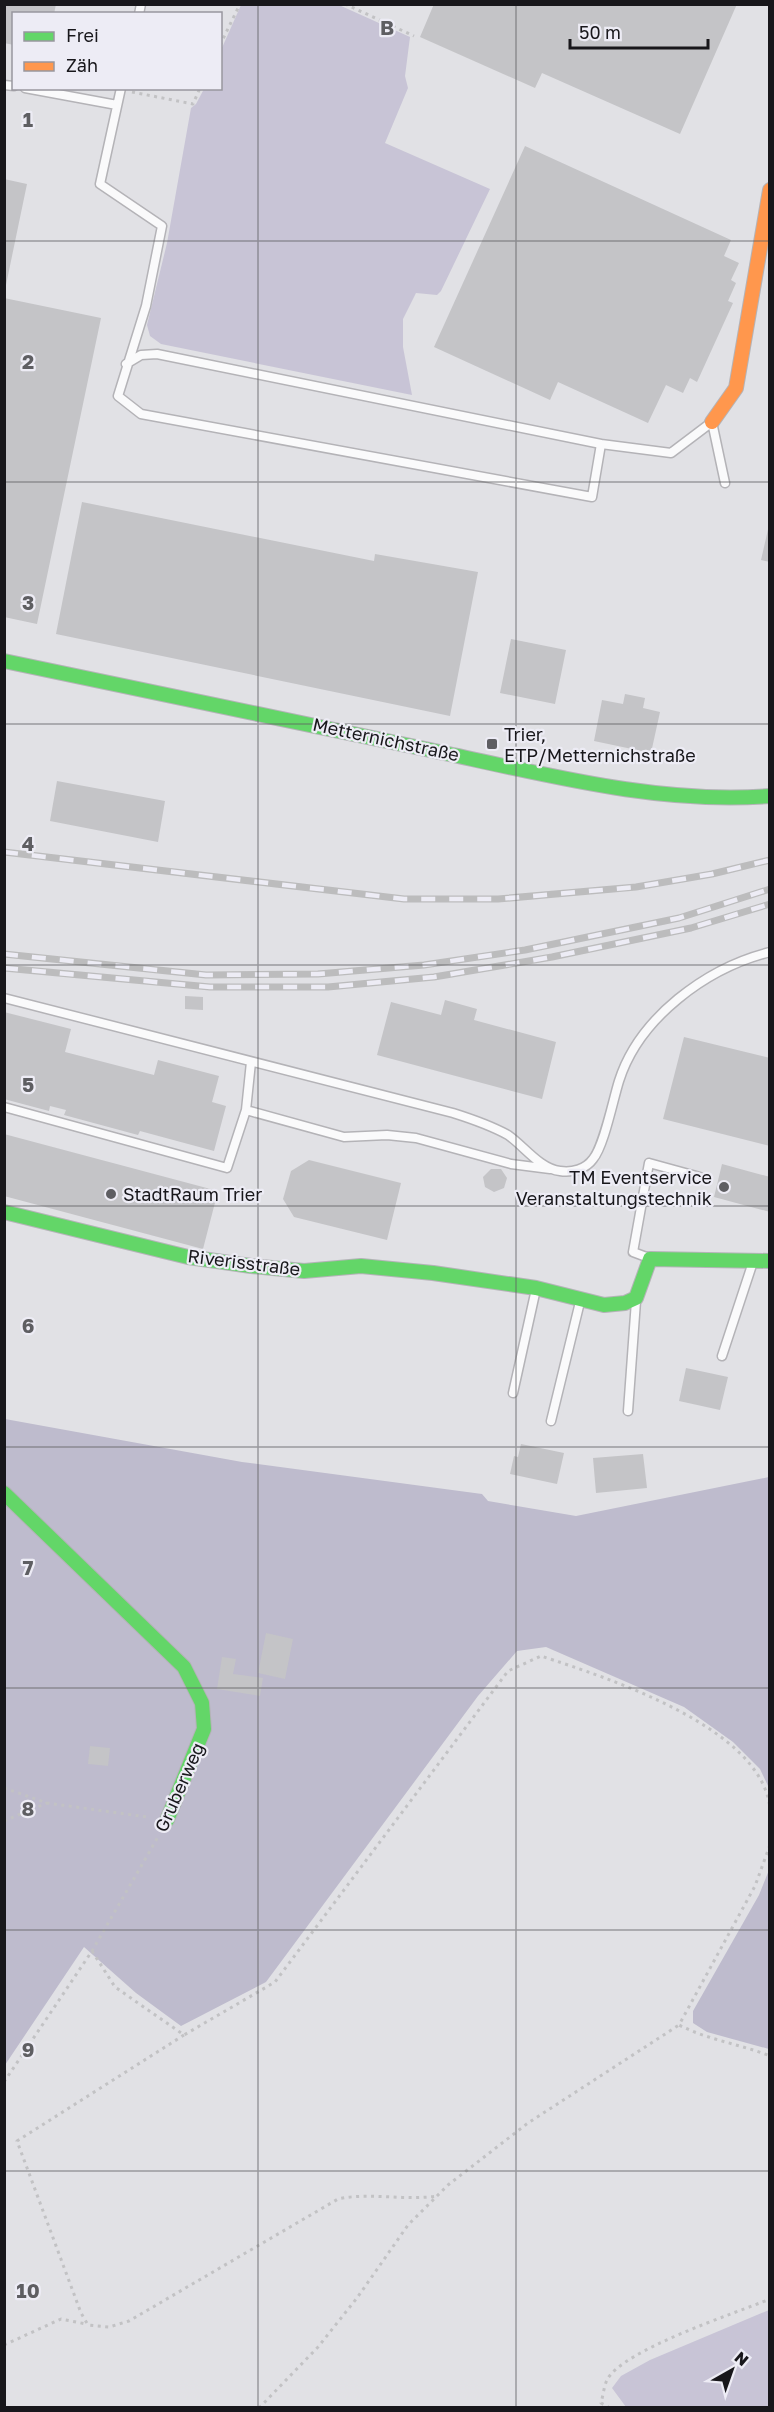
<svg xmlns="http://www.w3.org/2000/svg" width="774" height="2412" viewBox="0 0 774 2412" font-family="'Golos Text',sans-serif">
<style>
.green{fill:#c8c4d6}
.forest{fill:#bebbcd}
.building{fill:#c4c4c7}
.lines{fill:none;stroke-linecap:round;stroke-linejoin:round}
.lane-casing{stroke:#b4b3b7;stroke-width:11}
.fast-casing{stroke:#b4b3b7;stroke-width:16}
.slow-casing{stroke:#b4b3b7;stroke-width:16}
.path{stroke:#c2c2c4;stroke-width:3;stroke-dasharray:3 4.5;stroke-linecap:butt}
.lane{stroke:#fafafb;stroke-width:8}
.fast{stroke:#63d668;stroke-width:14}
.slow{stroke:#ff974d;stroke-width:14}
.rail-casing{stroke:#bcbcbd;stroke-width:7}
.rail{stroke:#edecf5;stroke-width:4.5;stroke-dasharray:14;stroke-linecap:butt}
.grid{fill:none;stroke:#5e5e62;stroke-width:1.5;stroke-opacity:0.55}
.poi-dot{fill:#5e5e62;stroke:#edecf5;stroke-width:2}
.labels{text-anchor:middle;dominant-baseline:central;stroke-width:4.5;stroke-linejoin:round;paint-order:stroke}
.poi-label{font-size:18px;fill:#18171b;stroke:#edecf5;text-anchor:start}
.street-label{font-size:18px;fill:#18171b;stroke:#edecf5}
.grid-label{font-size:20px;text-anchor:middle;font-weight:bold;fill:#5e5e62;stroke:#edecf5;stroke-width:4.5;stroke-linejoin:round;paint-order:stroke}
</style>
<rect width="100%" height="100%" fill="#e1e1e5"/>
<!-- green -->
<path class="green" d="M241,5H339L410,37L405,76L408,88L385,143L490,189L441,291L437,295L416,293L403,319V347L412,395L161,344L150,336L147,325L167,243L191,108L196,104L204,89L220,88L221,50Z
M769,2310V2407H626L612,2388L621,2376L650,2360Z"/>
<!-- forest -->
<path class="forest" d="M5,1419L242,1462L482,1494L488,1501L576,1516L769,1477V1788L760,1769L733,1742L684,1707L546,1647L517,1651L478,1696L266,1982L181,2026L136,1993L84,1947L5,2065Z
M769,1870V2049L707,2032L693,2023V2011L759,1895Z"/>
<!-- building -->
<path class="building" d="M4,4H56L54,14H14V45L4,43Z
M434,4H737L680,134L542,73L535,88L420,37Z
M525,146L731,240L724,256L739,263L731,280L736,283L728,301L733,303L697,382L690,378L683,393L666,385L648,423L558,382L550,400L434,347Z
M4,179L27,184L6,285H4Z
M4,298L101,318L37,624L4,617Z
M82,502L374,561L375,554L478,572L450,716L56,634Z
M769,525H770V562L761,560Z
M511,639L566,650L555,704L500,693Z
M625,694L645,698L643,708L660,712L651,753L594,741L602,700L623,704Z
M57,781L165,801L158,842L50,821Z
M185,996L203,997V1010L185,1009Z
M445,1000L477,1009L474,1020L556,1042L542,1099L377,1055L391,1002L441,1015Z
M4,1012L71,1029L65,1052L154,1075L158,1060L219,1076L212,1102L226,1106L214,1151L140,1131L138,1135L64,1115L66,1110L50,1106L49,1111L4,1099Z
M684,1037L770,1058V1146L663,1119Z
M4,1134L218,1191L203,1249L4,1196Z
M309,1160L401,1183L387,1240L294,1217L283,1199L291,1171Z
M722,1164L770,1177V1212L714,1197Z
M491,1169H501L507,1178L504,1188L494,1192L485,1187L483,1177Z
M686,1368L728,1377L720,1410L679,1401Z
M521,1444L564,1453L557,1484L510,1474L514,1456L518,1457Z
M643,1454L647,1488L596,1493L593,1458Z
M266,1633L293,1639L285,1679L258,1673Z
M222,1657L236,1659L233,1674L263,1678L260,1696L217,1689Z
M90,1746L110,1748L108,1766L88,1764Z"/>
<g class="lines">
<defs>
<path id="lane" d="M139,14L141,4
M4,85L14,86
M25,88L117,105
M121,88L100,184L162,226L146,306L118,396L141,414L592,497L601,444L157,354L141,355L126,364
M601,444L671,453L712,422L725,483
M4,998L453,1113C472,1119 490,1125 508,1135C524,1146 540,1169 560,1171C572,1173 586,1169 593,1159C604,1146 613,1100 619,1081C639,1018 706,968 770,952
M4,1107L227,1168L246,1110L251,1062
M246,1110L344,1137L387,1135L416,1138L511,1164L550,1169
M649,1258L633,1252L649,1163L700,1177
M722,1356L753,1262
M513,1393L536,1289
M628,1411L636,1301
M551,1421L580,1302"/>
<path id="fast" d="M4,661C146,691 288,721 430,750C540,773 657,805 770,796
M4,1212L188,1257L251,1266L304,1271L361,1266L433,1273L536,1288L604,1305L625,1303L636,1298L650,1259L770,1261
M4,1493L184,1667L202,1703L204,1729L167,1820"/>
<path id="slow" d="M712,422L736,388L770,190"/>
</defs>
<!-- lane casing -->
<use href="#lane" class="lane-casing"/>
<!-- fast casing -->
<use href="#fast" class="fast-casing"/>
<!-- slow casing -->
<use href="#slow" class="slow-casing"/>
<!-- path -->
<path class="path" d="M345,4L414,36
M220,45L240,4
M132,92L193,104L200,88
M4,1788L47,1803L147,1817
M4,1821L47,1803
M770,1845L755,1886L679,2025C708,2040 740,2044 770,2056
M92,1951L115,1987L184,2035L275,1982L508,1671L541,1656C608,1678 761,1727 770,1808
M184,2035L17,2141L81,2313L88,2325L109,2327L129,2321L338,2199C369,2192 404,2201 437,2196
M4,2082L92,1951L158,1837
M4,2345L61,2319L86,2324
M259,2408L318,2347L357,2298L408,2225L448,2185L528,2123L679,2025
M610,2408L601,2403C603,2396 604,2386 607,2380C622,2350 736,2313 770,2299"/>
<!-- lane -->
<use href="#lane" class="lane"/>
<!-- fast -->
<use href="#fast" class="fast"/>
<!-- slow -->
<use href="#slow" class="slow"/>
<defs>
<path id="rail" d="M4,852L404,899H498L636,887L712,874L770,860
M4,954L206,975L318,974L424,965L525,950L679,918L770,889
M4,968L210,987H328L434,977L552,957L691,928L770,904"/>
</defs>
<!-- rail casing -->
<use href="#rail" class="rail-casing"/>
<!-- rail -->
<use href="#rail" class="rail"/>
</g>
<!-- grid -->
<path class="grid" d="M258,4V2408M516,4V2408M4,241H770M4,482H770M4,724H770M4,965H770M4,1206H770M4,1447H770M4,1688H770M4,1930H770M4,2171H770"/>
<!-- markers -->
<g class="poi-dot">
<rect x="486" y="738" width="12" height="12" rx="3"/>
<circle cx="724" cy="1187" r="6"/>
<circle cx="111" cy="1194" r="6"/>
</g>
<g class="labels">
<!-- poi labels -->
<g class="poi-label">
<text x="504" y="734">Trier,<tspan x="504" dy="21">ETP/Metternichstraße</tspan></text>
<text x="712" y="1177" text-anchor="end">TM Eventservice<tspan x="712" dy="21">Veranstaltungstechnik</tspan></text>
<text x="123" y="1194">StadtRaum Trier</text>
</g>
<!-- street labels -->
<g class="street-label">
<text transform="translate(386 739) rotate(12)">Metternichstraße</text>
<text transform="translate(244 1262) rotate(7)">Riverisstraße</text>
<text transform="translate(179 1787) rotate(-66)">Gruberweg</text>
</g>
</g>
<g class="grid-label">
<text x="387" y="35">B</text>
<text x="28" y="127">1</text>
<text x="28" y="369">2</text>
<text x="28" y="610">3</text>
<text x="28" y="851">4</text>
<text x="28" y="1092">5</text>
<text x="28" y="1333">6</text>
<text x="28" y="1575">7</text>
<text x="28" y="1816">8</text>
<text x="28" y="2057">9</text>
<text x="28" y="2298">10</text>
</g>
<!-- border -->
<rect width="774" height="2412" fill="none" stroke="#18171b" stroke-width="12"/>
<!-- legend -->
<rect x="12" y="12" width="210" height="78" fill="#edecf5" stroke="#98979e" stroke-width="1.5"/>
<rect x="24" y="32" width="30" height="9" fill="#63d668" stroke="#98979e" stroke-width="1.5"/>
<text x="66" y="42" font-size="18" fill="#18171b">Frei</text>
<rect x="24" y="62" width="30" height="9" fill="#ff974d" stroke="#98979e" stroke-width="1.5"/>
<text x="66" y="72" font-size="18" fill="#18171b">Zäh</text>
<!-- north arrow -->
<g transform="translate(732 2370) rotate(40)" stroke="#edecf5" stroke-width="4.5" paint-order="stroke">
<path d="M0-4.5L10 22L0 15L-10 22Z" fill="#18171b"/>
<text y="-9" font-size="16" font-weight="bold" text-anchor="middle" fill="#18171b">N</text>
</g>
<!-- scale -->
<path d="M570 39v9h138v-9" fill="none" stroke="#18171b" stroke-width="3"/>
<text x="579" y="39" font-size="18" fill="#18171b" stroke="#edecf5" stroke-width="4.5" paint-order="stroke">50 m</text>
</svg>
